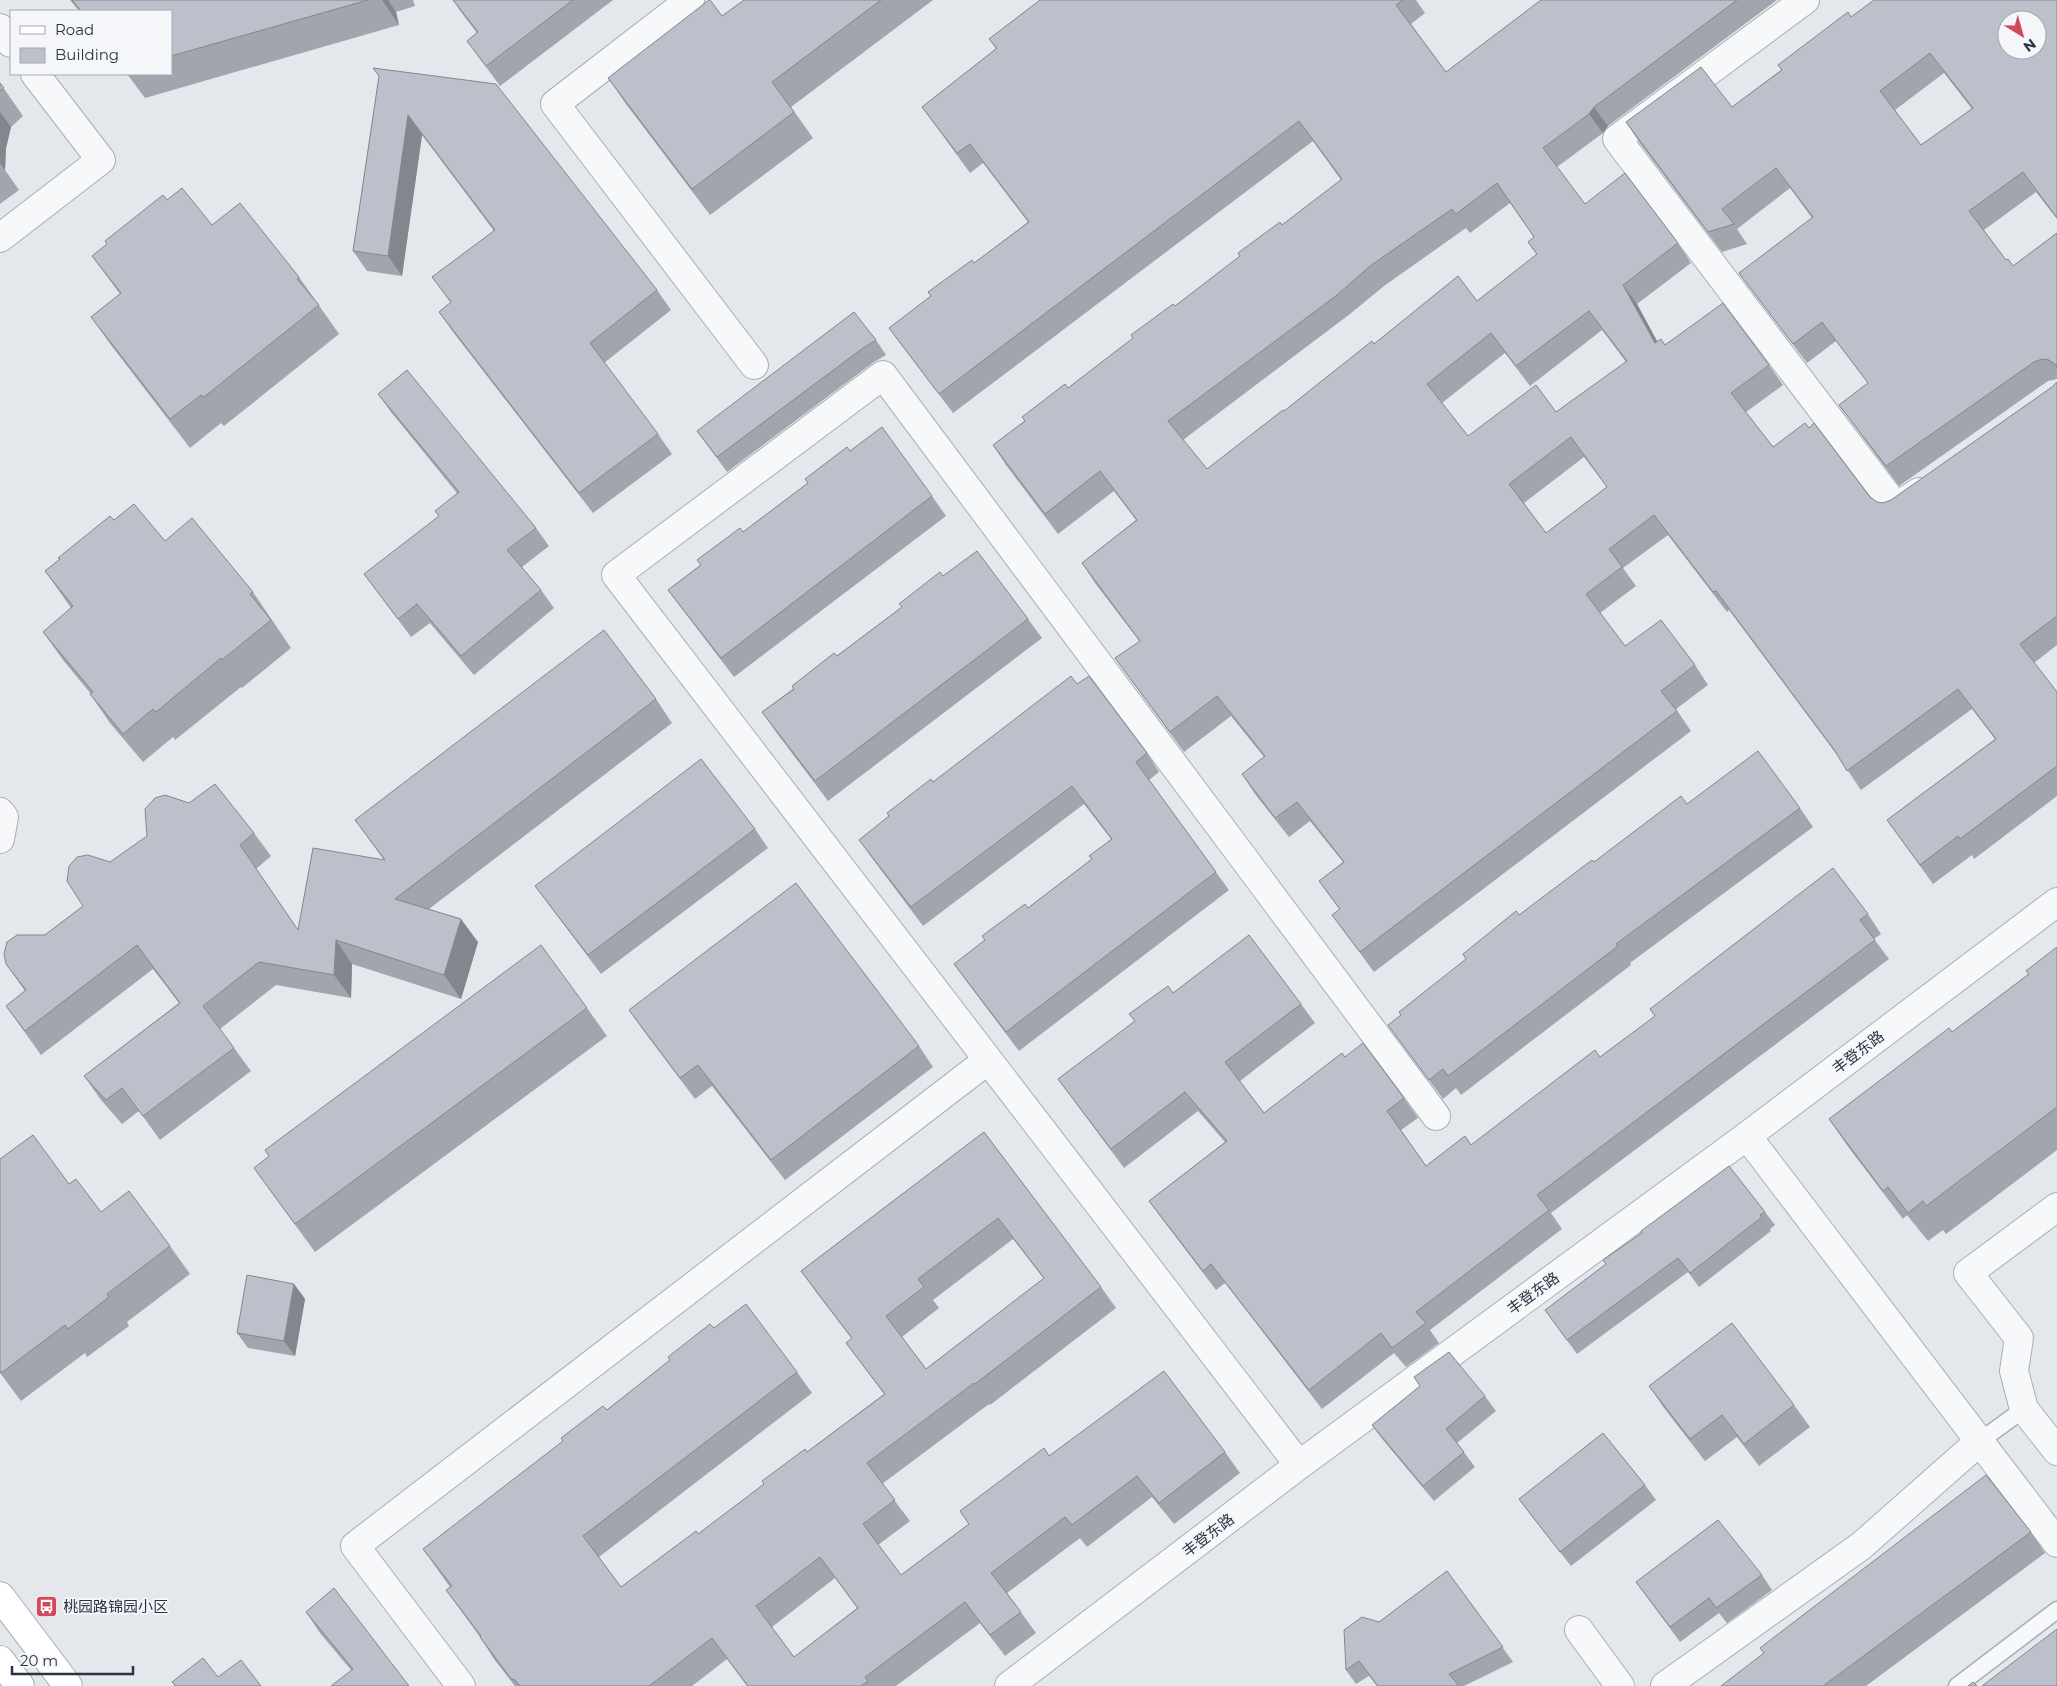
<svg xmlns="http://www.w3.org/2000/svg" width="2057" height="1686" viewBox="0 0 2057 1686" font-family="Montserrat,'Noto Sans SC',sans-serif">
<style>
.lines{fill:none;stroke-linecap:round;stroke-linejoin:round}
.service-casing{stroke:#a9aeb7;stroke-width:19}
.minor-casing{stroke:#a9aeb7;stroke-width:30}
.tertiary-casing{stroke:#a9aeb7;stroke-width:30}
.secondary-casing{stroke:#a9aeb7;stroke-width:30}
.service{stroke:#f7f8fa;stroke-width:16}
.minor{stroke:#f7f8fa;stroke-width:28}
.tertiary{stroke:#f7f8fa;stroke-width:28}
.secondary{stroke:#fff;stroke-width:28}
.wall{fill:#a1a5ae;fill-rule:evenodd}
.shaded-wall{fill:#83868d}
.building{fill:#bbc0ca;stroke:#83868d;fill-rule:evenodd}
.labels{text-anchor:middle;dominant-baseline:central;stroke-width:4;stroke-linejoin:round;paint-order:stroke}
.street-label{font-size:15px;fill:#2b3445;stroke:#f4f6f9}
.poi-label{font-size:15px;fill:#2b3445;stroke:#f4f6f9;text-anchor:start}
</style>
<rect width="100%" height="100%" fill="#e4e7ec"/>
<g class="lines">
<defs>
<path id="service" d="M1980,1441L2024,1409
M1957,1686L2057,1610"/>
<path id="minor" d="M690,0L555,104L754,365
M1805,0L1617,139L1896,507L1919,492
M0,28L11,43
M0,238L101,160L35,74
M0,812L4,817L0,839
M1747,1136L2057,1543
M2057,1207L1968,1273L2019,1338L2014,1371L2024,1409L2057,1451
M1299,1465L616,575L883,375L1436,1116
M1579,1630L1620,1686
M461,1686L355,1546L988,1060
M1665,1686L1861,1546L1980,1441"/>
<path id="tertiary" d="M1009,1686L1299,1465L1747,1136L2057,902"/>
<path id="secondary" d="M0,1596L68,1686
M0,1660L20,1686"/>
</defs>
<!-- service casing -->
<use href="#service" class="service-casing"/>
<!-- minor casing -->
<use href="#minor" class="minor-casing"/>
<!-- tertiary casing -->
<use href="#tertiary" class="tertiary-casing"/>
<!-- secondary casing -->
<use href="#secondary" class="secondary-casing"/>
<!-- service -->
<use href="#service" class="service"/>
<!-- minor -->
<use href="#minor" class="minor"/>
<!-- tertiary -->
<use href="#tertiary" class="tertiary"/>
<!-- secondary -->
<use href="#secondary" class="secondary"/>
</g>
<!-- wall -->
<path class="wall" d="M70,0H413L415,6L396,12L399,25L145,98L127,74H171V11H79Z
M453,0H613L500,86L467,41L477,33L461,12Z
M744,0H933L791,107L813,138L710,215L626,104L608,78L722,16Z
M1040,0H1416L1425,13L1411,24L1446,72L1541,0H1777L1608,126L1603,133L1557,167L1585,204L1678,243L1691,263L1637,304L1657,342L1665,345L1769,365L1783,385L1746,412L1773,447L1870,497L1877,502L1883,503L1891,500L2052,387L2057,382V645L2034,663L2057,692V796L1974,859L1972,855L1933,884L1887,820L1995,739L1972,709L1861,790L1840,759L1729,610L1727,612L1668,535L1623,568L1636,586L1600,613L1625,646L1695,665L1708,685L1676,709L1691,731L1374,972L1332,915L1340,910L1319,881L1343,862L1310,821L1289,837L1255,794L1242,774L1264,757L1231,716L1184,752L1115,658L1140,642L1095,583L1082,563L1136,520L1114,491L1058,534L1006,465L993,445L1282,225L1341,180L1313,141L953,413L903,347L889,328L1028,222L983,163L970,173L922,107L996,49L989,39ZM1510,203L1534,237L1528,242L1537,255L1477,301L1374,344L1207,469L1183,440L1350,314L1384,286L1466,228L1470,233ZM1602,330L1626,362L1556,412L1468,436L1442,403L1505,353L1530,386ZM1584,457L1607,487L1546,533L1524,503Z
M2057,0V219L2036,192L1984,230L2006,260L2013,266L2057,233V379L2048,381L1899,486L1853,424L1839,405L1868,383L1836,341L1807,363L1753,292L1739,273L1812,218L1790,188L1737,229L1747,244L1722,252L1639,142L1626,122L1732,107L1851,17ZM1944,73L1972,109L1921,145L1895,110Z
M379,76L657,290L671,310L604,363L658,434L672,454L593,513L453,332L439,312L451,303L432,277L494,231L422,135L402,276L367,271L353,251Z
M0,83L23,116L11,127L6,148L5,170L19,190L0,204Z
M167,200L212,225L299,277L339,334L224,426L221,423L190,448L111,345L91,317L120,294L92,256Z
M876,340L886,355L874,362L727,472L697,431Z
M378,394L536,528L549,546L522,567L541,590L554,608L474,675L430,623L411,637L364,574L439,517L457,493L391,412Z
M850,451L932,496L946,516L734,677L682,609L668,590L743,532Z
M114,520L165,541L253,592L291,648L242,688L241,687L175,740L173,737L143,762L110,723L90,694H91L63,660L43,632L71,608L45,571Z
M943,576L1028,619L1042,638L828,801L776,732L762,712Z
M1077,684L1147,753L1159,772L1149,780L1229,890L1019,1051L967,982L954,964L1092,859L1111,839L1084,804L923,926L872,858L859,840L933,782Z
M656,699L672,723L429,909L478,942L461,999L352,964L351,998L276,985L220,1029L251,1071L160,1140L139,1111L122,1124L101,1100L84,1076L179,1003L153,969L41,1055L6,1006L25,991L6,964L83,906L110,862L254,833L271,856L256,869L298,930L384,860L355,820Z
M1687,804L1800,808L1813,827L1630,963L1631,965L1461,1095L1456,1088L1443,1099L1388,1025L1401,1015L1519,915L1594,862Z
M755,829L768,848L601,974L549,905L535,886Z
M1868,914L1881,934L1874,939L1889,959L1551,1213L1562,1229L1430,1330L1439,1343L1406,1367L1394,1353L1322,1409L1225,1283L1216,1290L1163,1220L1149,1201L1225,1142L1198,1111L1124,1168L1072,1098L1058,1079L1173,993L1301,1004L1315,1023L1240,1081L1264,1113L1345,1057L1404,1098L1418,1118L1401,1130L1426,1166L1471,1145L1600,1057L1655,1016L1650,1009Z
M2057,947V1150L1946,1234L1943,1230L1928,1241L1907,1215L1903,1219L1849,1148L1829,1119L1952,1032L2029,974Z
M587,1008L607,1036L315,1252L274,1196L254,1168Z
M629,1010L919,1046L933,1067L785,1180L712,1086L695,1099L643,1030Z
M984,1132L1101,1287L1116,1308L990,1405L989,1404L882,1484L910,1521L878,1545L901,1575L969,1524L960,1511L1050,1456L1225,1452L1240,1473L1174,1524L1152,1497L1087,1547L1080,1538L1007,1593L1036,1633L1005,1656L980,1623L896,1686H747L727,1659L692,1686H515L494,1659L480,1637L446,1590L450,1587L423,1549L714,1328L797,1372L812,1393L599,1557L621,1587L698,1534L884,1394L846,1343L852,1339L816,1292L801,1271ZM1013,1239L1044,1279L926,1369L902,1337L939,1308L933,1300ZM835,1578L857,1608L794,1657L772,1627Z
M0,1159L69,1184L101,1212L170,1246L190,1274L127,1322L129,1326L87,1357L85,1353L21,1401L0,1373Z
M1765,1212L1775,1225L1770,1229L1771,1231L1699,1287L1688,1272L1577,1354L1545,1310Z
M294,1284L305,1299L295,1356L248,1348L237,1333Z
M1420,1386L1485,1396L1496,1411L1457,1443L1475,1467L1434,1501L1383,1440L1372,1425Z
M1649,1386L1794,1405L1810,1427L1759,1466L1737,1437L1705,1461L1664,1408Z
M1645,1485L1656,1500L1571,1566L1530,1514L1519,1499Z
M2031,1532L2045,1553L1866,1686H1721Z
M1447,1571L1513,1662L1464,1686H1377L1369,1676L1356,1684L1346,1670L1379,1622Z
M1762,1575L1772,1590L1727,1623L1719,1613L1680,1642L1636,1582Z
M306,1612L409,1686L351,1670L320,1633Z"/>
<!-- shaded-wall -->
<path class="shaded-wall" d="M382,0H388L396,12L399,25Z
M1594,107L1608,126L1603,133L1589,114Z
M0,112L11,127L6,148L5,170L0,163Z
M408,115L422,135L402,276L388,256Z
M1623,285L1637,304L1669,363L1655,343Z
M461,919L478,942L461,999L444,975Z
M336,940L352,964L351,998L334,975Z
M294,1284L305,1299L295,1356L284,1341Z"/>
<!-- building -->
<path class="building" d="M72,0H368L171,56V11H81Z
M453,0H573L486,66L467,41L478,32Z
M709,0H710L722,16L744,0H881L772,82L794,112L692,189L608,78Z
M1040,0H1403L1396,5L1446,72L1541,0H1737L1594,107L1589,114L1543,148L1585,204L1625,173L1678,243L1623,285L1655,343L1661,339L1665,345L1723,303L1769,365L1731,393L1773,447L1805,423L1809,428L1814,423L1870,497L1877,502L1883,503L1891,500L2052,387L2057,382V616L2020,644L2057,692V766L1960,839L1958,836L1920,865L1887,820L1996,739L1958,689L1847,771L1835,751L1716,591L1713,592L1654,515L1609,549L1622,567L1586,594L1625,646L1661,620L1695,665L1661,691L1677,711L1360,952L1332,915L1340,909L1319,881L1344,862L1297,802L1275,818L1242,774L1265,756L1217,696L1170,732L1115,658L1140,641L1082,563L1137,520L1100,471L1045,514L993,445L1025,421L1022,417L1065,384L1068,388L1133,338L1131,335L1173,304L1175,306L1240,256L1238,253L1280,222L1282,225L1342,179L1299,121L939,394L889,328L931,296L928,292L972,260L974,263L1029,222L970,144L957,153L922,107L997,48L989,39ZM1497,183L1534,237L1528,242L1537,254L1477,301L1458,276L1374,344L1372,341L1284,411L1283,410L1207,469L1168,421L1337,295L1370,266L1452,209L1456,214ZM1589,311L1627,361L1556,412L1536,385L1468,436L1427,384L1491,333L1516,366ZM1571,437L1607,487L1546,533L1509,484Z
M1874,0H2057V218L2023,172L1969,211L2006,260L2008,259L2013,266L2057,233V368L2056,365L2049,360L2042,359L2034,362L1886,466L1839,405L1868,383L1822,322L1793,344L1739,273L1813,217L1776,168L1722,209L1734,224L1708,232L1626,122L1701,67L1732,107L1782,70L1778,65L1848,12L1851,17ZM2007,20H2037V50H2007ZM1930,53L1973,108L1921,145L1880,91Z
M373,68L496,84L657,290L590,343L658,434L579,493L439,312L451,302L432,277L495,230L408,115L388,256L353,251L379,76Z
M0,83L4,88L0,91Z
M182,188L212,225L240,203L299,277L297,279L319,305L204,397L201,395L170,419L91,317L121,293L92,256L107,244L105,241L163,195L167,200Z
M854,312L876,340L863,348L717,457L697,431Z
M407,370L536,528L507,550L541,590L461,656L417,604L398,619L364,574L439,516L435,511L459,492L378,394Z
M882,427L932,496L721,658L668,590L701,565L697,560L740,528L743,532L808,483L805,479L847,447L850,451Z
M134,504L165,541L192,518L253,592L250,594L271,620L222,660L221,658L156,712L153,709L123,734L90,694L93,692L43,632L73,606L45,571L60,559L58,558L110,516L114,520Z
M977,551L1028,619L815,781L762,712L794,689L792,686L834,653L837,656L902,607L899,604L940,572L943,576Z
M604,630L656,699L395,899L461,919L444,975L336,940L334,975L259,962L203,1006L234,1048L143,1116L122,1088L106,1100L84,1076L180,1003L137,945L25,1031L6,1006L26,990L6,964L4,954L7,942L17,935H45L83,906L67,881L69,866L77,857L88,855L110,862L147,836L145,809L155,798L165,795L189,803L215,784L254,833L240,845L298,930L313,848L385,860L355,820Z
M1071,676L1077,684L1089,676L1147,753L1136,762L1216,872L1006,1032L954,964L985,940L982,936L1025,904L1028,908L1092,859L1089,856L1112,839L1072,786L911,907L859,840L889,816L887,813L931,779L933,782Z
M1758,751L1800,808L1616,944L1618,946L1448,1076L1443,1069L1429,1080L1388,1025L1401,1015L1399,1012L1466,959L1463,954L1516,911L1519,915L1592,860L1594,862L1681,796L1687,804Z
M701,759L755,829L588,955L535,886Z
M1833,868L1868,914L1860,920L1875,940L1537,1195L1549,1210L1416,1312L1426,1323L1392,1348L1381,1333L1309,1390L1211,1264L1203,1271L1149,1201L1227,1141L1185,1092L1111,1149L1058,1079L1135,1021L1129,1014L1168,986L1173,993L1249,935L1301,1004L1225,1062L1264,1113L1342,1053L1345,1057L1363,1043L1404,1098L1387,1111L1426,1166L1465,1136L1471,1145L1595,1050L1600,1057L1655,1016L1650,1009Z
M796,883L919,1046L771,1160L698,1065L680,1078L629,1010Z
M541,945L587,1008L295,1224L254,1168L269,1156L265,1150Z
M2057,947V1107L1926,1206L1923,1201L1908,1213L1888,1187L1883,1191L1829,1119L1949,1028L1952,1032L2029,974L2026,971Z
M984,1132L1101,1287L975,1384L974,1383L867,1463L895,1500L863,1524L901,1575L969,1524L960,1511L1044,1448L1049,1456L1164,1371L1225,1452L1159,1503L1137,1476L1072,1525L1065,1517L991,1573L1021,1612L990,1635L965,1602L865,1677L868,1681L861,1686H748L712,1638L649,1686H520L514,1679L512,1680L480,1637L481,1636L446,1590L452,1586L423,1549L563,1441L561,1438L603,1406L607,1410L670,1360L668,1357L710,1324L714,1328L746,1304L797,1372L583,1536L621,1587L696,1531L698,1534L764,1484L762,1481L805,1449L807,1452L885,1394L846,1343L852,1338L801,1271ZM998,1218L1044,1278L926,1369L886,1316L924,1287L918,1279ZM820,1557L858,1608L794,1657L756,1606Z
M33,1135L69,1184L76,1179L101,1212L129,1191L170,1246L107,1294L109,1297L68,1329L65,1325L1,1373L0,1371V1159Z
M1729,1166L1765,1212L1760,1215L1762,1217L1690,1273L1678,1258L1567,1340L1545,1310L1606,1264L1603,1260L1642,1233L1641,1231Z
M247,1275L294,1284L284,1341L237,1333Z
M1732,1323L1794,1405L1744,1444L1722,1415L1690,1439L1649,1386Z
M1449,1352L1485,1396L1446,1429L1464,1452L1423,1486L1372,1425L1420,1386L1414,1377Z
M1603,1433L1645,1485L1560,1552L1519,1499Z
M1986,1475L2031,1532L1823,1686H1721L1764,1653L1760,1648Z
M1718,1520L1762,1575L1716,1608L1709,1598L1670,1627L1636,1582Z
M1447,1571L1503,1647L1449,1674L1459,1686H1378L1359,1661L1346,1670L1344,1630L1362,1617L1379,1622Z
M334,1588L409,1686H331L353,1669L306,1612Z
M2057,1629V1686H1982Z
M203,1658L218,1677L241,1660L261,1686H174L175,1685L172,1682Z
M1973,1682L1977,1686H1968Z"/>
<!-- icons -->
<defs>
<symbol id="bus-square" viewBox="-11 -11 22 22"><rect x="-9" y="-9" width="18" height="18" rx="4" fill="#d1495b" stroke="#f4f6f9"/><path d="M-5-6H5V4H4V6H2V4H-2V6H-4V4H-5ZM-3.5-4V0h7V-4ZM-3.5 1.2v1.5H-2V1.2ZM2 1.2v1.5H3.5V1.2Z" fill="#fff"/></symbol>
</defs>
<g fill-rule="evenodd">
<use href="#bus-square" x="34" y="1594" width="25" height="25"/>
</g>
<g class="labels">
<!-- street labels -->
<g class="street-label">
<text transform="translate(1858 1052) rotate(-37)">丰登东路</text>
<text transform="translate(1533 1293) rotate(-36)">丰登东路</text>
<text transform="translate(1208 1535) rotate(-37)">丰登东路</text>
</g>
<!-- poi labels -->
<g class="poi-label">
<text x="63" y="1606">桃园路锦园小区</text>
</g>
</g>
<!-- legend -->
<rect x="10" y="10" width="162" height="65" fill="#f4f6f9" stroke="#a4a8b1"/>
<rect x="20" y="26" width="25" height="8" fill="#ffffff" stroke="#a4a8b1"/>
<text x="55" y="35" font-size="15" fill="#2b3445">Road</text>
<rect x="20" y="48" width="25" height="15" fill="#bbc0ca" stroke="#a4a8b1"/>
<text x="55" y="60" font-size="15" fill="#2b3445">Building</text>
<!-- north arrow -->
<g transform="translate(2022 35) rotate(143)"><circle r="24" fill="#f4f6f9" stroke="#a4a8b1"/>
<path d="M0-4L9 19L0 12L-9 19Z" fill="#d1495b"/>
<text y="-8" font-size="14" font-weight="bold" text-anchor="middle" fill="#2b3445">N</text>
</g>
<!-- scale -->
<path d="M12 1666v8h121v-8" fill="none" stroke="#2b3445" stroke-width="2.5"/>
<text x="20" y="1666" font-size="15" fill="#2b3445" stroke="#f4f6f9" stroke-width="4" paint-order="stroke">20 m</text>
</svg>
